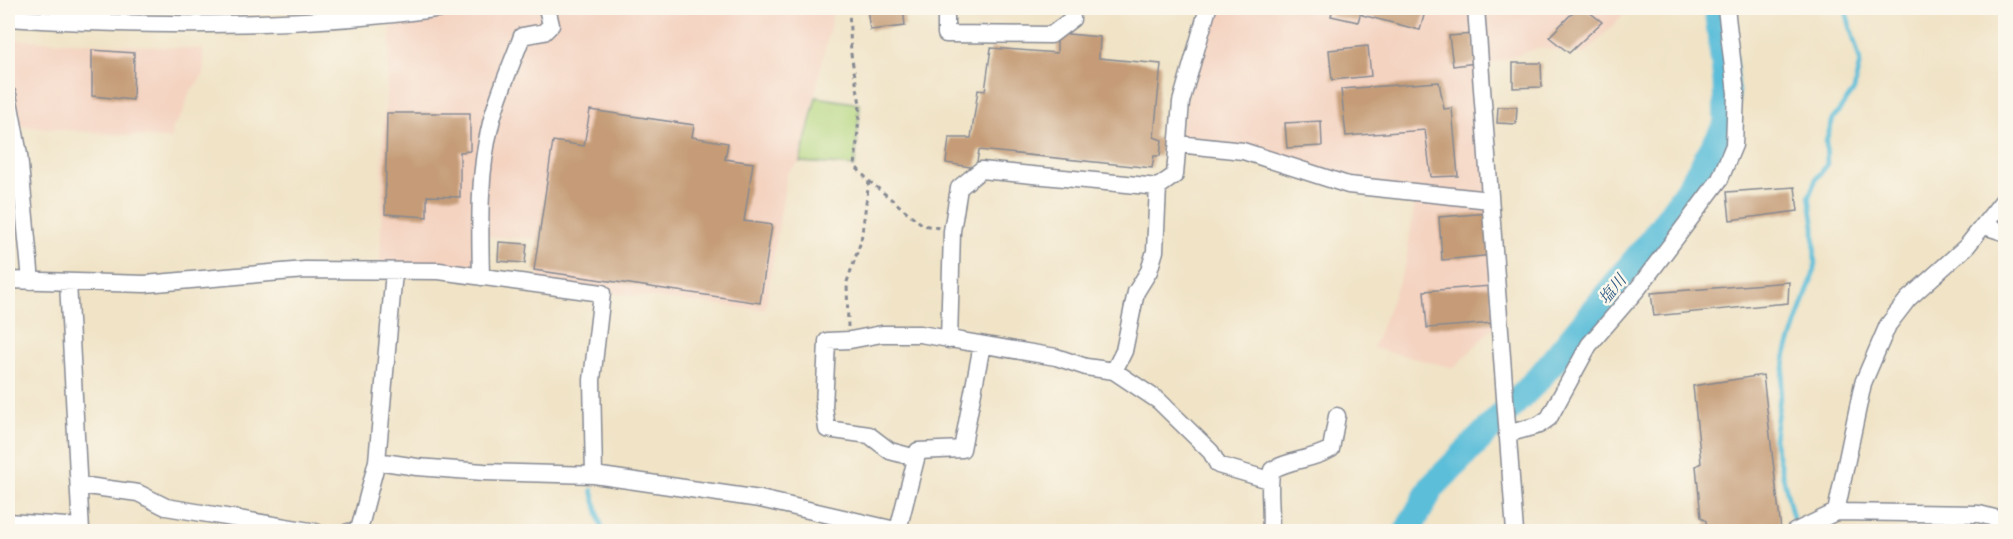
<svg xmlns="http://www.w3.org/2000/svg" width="2013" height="539" viewBox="0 0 2013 539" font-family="'Libre Caslon Text','Noto Serif JP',serif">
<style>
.built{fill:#f4d3c1}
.green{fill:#b4d67f;stroke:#68826e;stroke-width:1.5}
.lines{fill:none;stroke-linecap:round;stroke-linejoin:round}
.stream{stroke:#5bbed9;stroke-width:4.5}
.river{stroke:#5bbed9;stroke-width:27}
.building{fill:#c59c77}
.minor-casing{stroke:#868992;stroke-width:19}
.path{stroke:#868992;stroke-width:3;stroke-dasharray:4.5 4.5;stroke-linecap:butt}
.minor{stroke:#fff;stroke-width:16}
.labels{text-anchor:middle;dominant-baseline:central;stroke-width:5;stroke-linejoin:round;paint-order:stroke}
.water-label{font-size:16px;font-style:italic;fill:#2e5a83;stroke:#fbf7ec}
</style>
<rect width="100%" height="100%" fill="#fbf7ec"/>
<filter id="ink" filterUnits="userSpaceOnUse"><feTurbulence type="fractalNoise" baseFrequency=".0167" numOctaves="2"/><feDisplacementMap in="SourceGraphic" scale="12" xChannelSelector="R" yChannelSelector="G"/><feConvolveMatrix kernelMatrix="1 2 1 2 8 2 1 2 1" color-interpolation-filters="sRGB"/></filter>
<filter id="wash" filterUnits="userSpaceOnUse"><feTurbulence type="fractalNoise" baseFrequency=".008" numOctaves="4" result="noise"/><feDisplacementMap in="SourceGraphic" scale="24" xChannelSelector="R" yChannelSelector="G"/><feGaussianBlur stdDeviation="1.35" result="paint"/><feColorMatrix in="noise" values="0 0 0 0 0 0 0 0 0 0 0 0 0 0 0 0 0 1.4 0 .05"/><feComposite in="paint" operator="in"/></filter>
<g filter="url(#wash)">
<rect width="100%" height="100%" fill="#f0e3c6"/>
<!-- built -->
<path class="built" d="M413,8H834L800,162L787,173L765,310L538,285V239L480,236L481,277L380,272L383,136L392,15Z
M1208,8H1630L1585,54L1539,48L1482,67L1498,322L1454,368L1373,348L1405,266L1416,196L1348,185L1243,151L1178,144Z
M8,39L203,49L204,74L189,93L183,113L173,127L172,139L20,126L8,70Z"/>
<!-- green -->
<path class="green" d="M816,97L860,104L855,166L800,162Z"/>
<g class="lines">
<!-- stream -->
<path class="stream" d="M592,490L603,532
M1795,526L1774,439L1786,354L1815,269L1814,226L1809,196L1816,179L1827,165L1826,141L1833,119L1854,90L1860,61L1845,8"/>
<!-- river -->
<path class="river" d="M1407,532L1432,487L1539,378L1652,240L1690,187L1727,124L1726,80L1717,8"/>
</g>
<g id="blocks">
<!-- building -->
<path class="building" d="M867,8H903L905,26L870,30Z
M1333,8H1362L1358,22L1331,16Z
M1364,8H1426L1420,30L1362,15Z
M1577,8H1584L1602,22L1569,53L1549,37Z
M1057,33L1100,37L1099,58L1161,64L1154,137L1162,140L1160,156H1154L1152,168L979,150L976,168L946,163L949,138H971L978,90L985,91L991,48L1057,53Z
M1473,34L1476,63L1453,66L1449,36Z
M1368,46L1371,76L1332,80L1329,50Z
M92,50L134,53L133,100L92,96Z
M1513,63H1541L1542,87L1513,88Z
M1439,82L1444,109L1452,108L1458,176L1431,177L1425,130L1346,136L1341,89Z
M1498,107H1517L1516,124L1497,123Z
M590,110L694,125L692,137L728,143L725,159L753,163L744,221L772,225L760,303L534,270L553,141L584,146Z
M387,113H470V151L460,152V197L427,196V217L385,214Z
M1321,121L1322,146L1287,148L1285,123Z
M1795,187L1798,211L1730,220L1727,192Z
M1490,213L1493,255L1442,260L1439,217Z
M499,242L527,244L525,263L498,261Z
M1789,282L1788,303L1654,316L1651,293Z
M1491,286L1494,323L1427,328L1424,291Z
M1763,375L1781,530L1707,532L1706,521L1701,517L1696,466L1701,463L1693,386Z"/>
</g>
</g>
<g filter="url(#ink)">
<use href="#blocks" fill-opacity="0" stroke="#868992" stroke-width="1.5"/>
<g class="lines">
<defs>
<path id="minor" d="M946,8V34L1051,35L1072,19L1071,8
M1476,8C1490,182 1502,357 1515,532
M8,18C154,27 298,28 443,8
M8,95L19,155L31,281
M1178,144L1243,151L1348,185L1490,200
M1984,226L2006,233
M481,277C480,226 478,173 491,123C498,94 512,64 522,36L544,32L551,25L547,8
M8,280L145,284L305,270L439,271L602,293L592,380L594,475
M68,282L81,532
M949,340L952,231L959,188L981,170L1158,187L1175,175L1181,102L1208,8
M1114,371L1124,351L1136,292L1149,271L1155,251L1158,187
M1507,434L1539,425L1549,418L1589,345L1639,287L1720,179L1734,145L1736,93L1726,8
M916,458L890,451L869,435L827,429L824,407L827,341L850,340L882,334H920L1056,357L1086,367L1114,371L1159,401L1211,452L1218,465L1269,480
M377,461L417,467L484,472L594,475L760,499L904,532
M80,485L138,493L166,507L316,532
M1836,512L1863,383L1888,325L1908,299L1967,246L2006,197
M8,522L81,527
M898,530L918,451L962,449L982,345
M348,532L359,530L377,461L394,272
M1270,532C1273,512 1267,486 1272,470C1291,459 1312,460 1331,449L1337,416
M1794,532L1836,512L1979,514L2006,521"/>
</defs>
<!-- minor casing -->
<use href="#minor" class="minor-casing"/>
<!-- path -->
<path class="path" d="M869,181L923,225L939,228
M848,327L847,282L861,241L869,181L855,166L860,104L851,54L849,8"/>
<!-- minor -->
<use href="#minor" class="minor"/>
</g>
</g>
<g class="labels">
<!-- water labels -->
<g class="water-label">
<text transform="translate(1612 289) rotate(-51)">塩川</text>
</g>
</g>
<!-- margin -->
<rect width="2013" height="539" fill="none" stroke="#fbf7ec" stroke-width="30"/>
</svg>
